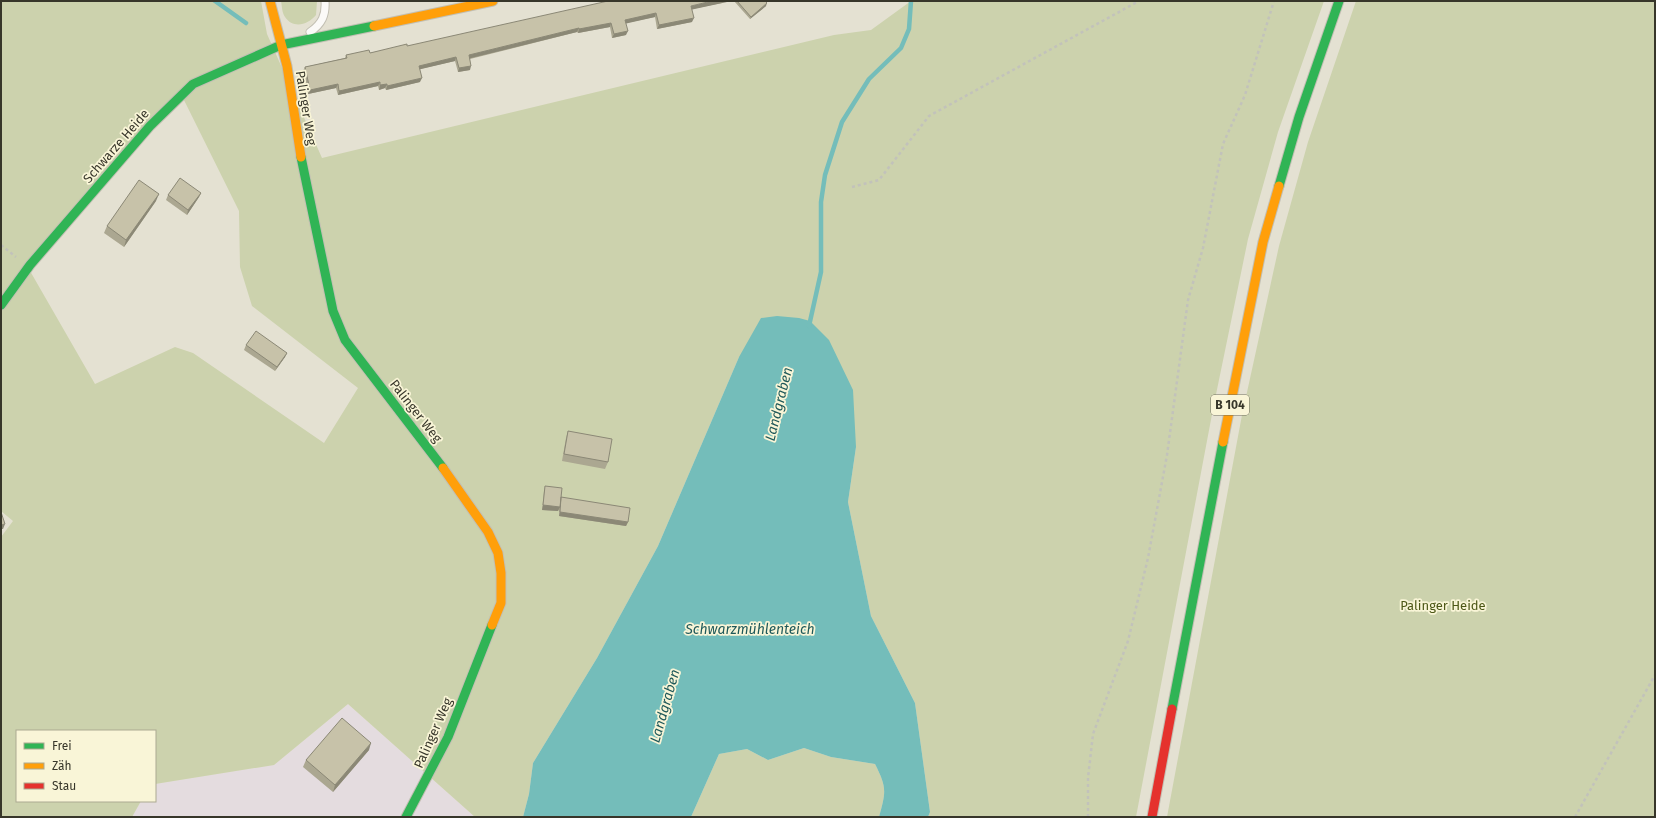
<svg xmlns="http://www.w3.org/2000/svg" width="1656" height="818" viewBox="0 0 1656 818" font-family="'Fira Sans',sans-serif">
<style>
.commercial{fill:#e4dcdf}
.green{fill:#ccd2ad;fill-rule:evenodd}
.water{fill:#74bdba}
.lines{fill:none;stroke-linecap:round;stroke-linejoin:round}
.stream{stroke:#74bdba;stroke-width:4.5}
.lane-casing{stroke:#c2bfb3;stroke-width:9}
.fast-casing{stroke:#c2bfb3;stroke-width:11}
.slow-casing{stroke:#c2bfb3;stroke-width:11}
.jam-casing{stroke:#c2bfb3;stroke-width:11}
.path{stroke:#c2c2bb;stroke-width:2.5;stroke-dasharray:3 3;stroke-linecap:butt}
.lane{stroke:#fbfaf8;stroke-width:7}
.fast{stroke:#30b455;stroke-width:9}
.slow{stroke:#ff9f0a;stroke-width:9}
.jam{stroke:#e5322d;stroke-width:9}
.wall{fill:#aba791}
.shaded-wall{fill:#8b8876}
.building{fill:#c7c2a9;stroke:#8b8876}
.labels{text-anchor:middle;dominant-baseline:central;stroke-width:3.5;stroke-linejoin:round;paint-order:stroke}
.shield{fill:#f9f5d7;stroke:#716f5e;stroke-width:1}
.shield-label{font-size:12px;font-weight:bold;fill:#37362a}
.street-label{font-size:13px;fill:#37362a;stroke:#f9f5d7}
.park-label{font-size:13px;fill:#4c5716;stroke:#f9f5d7}
.water-label{font-size:14px;font-style:italic;fill:#1e5859;stroke:#f9f5d7}
</style>
<rect width="100%" height="100%" fill="#e4e1d2"/>
<!-- commercial -->
<path class="commercial" d="M348,704L475,817H132L141,801H155V784L274,765Z"/>
<!-- green -->
<path class="green" d="M1,1H261L267,34L322,158L834,35L871,30L911,1H1324L1278,132L1248,239L1213,409L1136,817H928L930,812L915,703L871,616L848,502L856,447L739,357L658,546L597,658L533,763L529,794L523,817H475L348,704L274,765L155,784V731H17V801H141L132,817H1V537L13,521L1,511ZM180,92L239,211L240,267L252,306L358,388L324,443L193,353L175,347L95,384L26,264Z
M281,1H317L316,15C308,25 293,29 285,17C282,13 282,6 281,1Z
M1356,1H1655V817H1167L1242,415L1279,246L1308,142Z
M804,748L831,757L875,764C887,788 886,791 879,817H691L719,754L747,749L768,760Z"/>
<!-- water -->
<path class="water" d="M777,316L799,318L810,321L829,340L853,390L856,447L848,502L871,616L915,703L930,812L928,817H879C886,791 887,788 875,764L831,757L804,748L768,760L747,749L719,754L691,817H523L529,794L533,763L597,658L658,546L739,357L761,318Z"/>
<g class="lines">
<!-- stream -->
<path class="stream" d="M215,1L246,23
M809,326L821,272V202L825,175L842,122L869,79L901,48L909,29L911,1"/>
<defs>
<path id="lane" d="M310,32C322,24 326,15 325,1"/>
<path id="fast" d="M301,157L333,311L345,340L443,468
M1279,186L1299,117L1339,1
M1,305L30,265L150,126L193,84L281,45L374,26
M1172,709L1223,442
M406,817L448,737L492,625"/>
<path id="slow" d="M270,1L287,66L301,157
M374,26L493,1
M1223,442L1263,242L1279,186
M443,468L488,532L498,553L501,573V603L492,625"/>
<path id="jam" d="M1152,817L1172,709"/>
</defs>
<!-- lane casing -->
<use href="#lane" class="lane-casing"/>
<!-- fast casing -->
<use href="#fast" class="fast-casing"/>
<!-- slow casing -->
<use href="#slow" class="slow-casing"/>
<!-- jam casing -->
<use href="#jam" class="jam-casing"/>
<!-- path -->
<path class="path" d="M852,187L879,180L929,116L1139,1
M1,245L16,257
M1088,817V778L1093,734L1128,641L1148,558L1167,455L1188,300L1203,248L1223,144L1245,95L1274,1
M1575,817L1655,675"/>
<!-- lane -->
<use href="#lane" class="lane"/>
<!-- fast -->
<use href="#fast" class="fast"/>
<!-- slow -->
<use href="#slow" class="slow"/>
<!-- jam -->
<use href="#jam" class="jam"/>
</g>
<!-- wall -->
<path class="wall" d="M734,1H765L766,6L750,19Z
M727,2L692,9V22L657,29L655,17L626,23V35L612,38L610,27L578,33L577,32L470,59V70L458,72L455,61L420,69V82L386,90L385,88L379,90L378,86L338,95L336,88L308,94L303,71L305,67L345,58L346,55L370,53L407,46Z
M201,193L199,197L187,215L166,200L168,195Z
M156,201L124,247L104,233L107,226Z
M246,345L287,353L285,357L275,371L244,350Z
M568,431L608,462L605,469L562,461L566,438Z
M545,486L561,497L628,522L626,526L559,516V509L558,511L542,510L544,491Z
M369,750L333,792L303,767L306,760Z"/>
<!-- shaded-wall -->
<path class="shaded-wall" d="M712,1H727V2L690,10L691,6Z
M767,3L766,6L750,19L751,17Z
M656,13L655,17L624,24L625,20Z
M694,18L692,22L657,29L659,25Z
M611,23L610,27L578,33L579,29Z
M579,28L577,32L467,59L469,55Z
M628,31L626,35L612,38L614,34Z
M456,57L455,61L417,70L419,66Z
M471,66L470,70L458,72L459,68Z
M422,78L420,82L386,90L387,86Z
M380,82L378,86L338,95L339,91Z
M338,84L336,88L308,94L310,90Z
M387,84L385,88L379,90L380,85Z
M201,193L199,197L187,215L188,210Z
M159,194L156,201L124,247L126,240Z
M287,353L285,357L275,371L277,367Z
M543,505L560,507L558,511L542,510Z
M560,512L628,522L626,526L559,516Z
M5,524L3,529H1V525Z
M371,743L369,750L333,792L335,785Z"/>
<!-- building -->
<path class="building" d="M608,1H712L691,6L694,18L659,25L656,13L625,20L628,31L614,34L611,23L579,29V28L469,55L471,66L459,68L456,57L419,66L422,78L387,86V84L380,85V82L339,91L338,84L310,90L305,67L347,58L346,55L369,50L370,53L407,44V46Z
M737,1H765L767,3L751,17Z
M180,178L201,193L188,210L168,195Z
M139,180L159,194L126,240L107,226Z
M256,331L287,353L277,367L246,345Z
M568,431L612,439L608,462L564,454Z
M545,486L562,488L560,507L543,505Z
M561,497L630,508L628,522L560,512Z
M1,512L5,524L1,525Z
M342,718L371,743L335,785L306,760Z"/>
<g class="labels">
<!-- shield labels -->
<rect class="shield" x="1211" y="395" width="38" height="20" rx="3"/>
<g class="shield-label">
<text x="1230" y="405">B 104</text>
</g>
<!-- street labels -->
<g class="street-label">
<text transform="translate(306 108) rotate(81)">Palinger Weg</text>
<text transform="translate(116 146) rotate(-49)">Schwarze Heide</text>
<text transform="translate(416 411) rotate(52)">Palinger Weg</text>
<text transform="translate(433 733) rotate(-66)">Palinger Weg</text>
</g>
<!-- park labels -->
<g class="park-label">
<text x="1443" y="605">Palinger Heide</text>
</g>
<!-- water labels -->
<g class="water-label">
<text transform="translate(779 404) rotate(-76)">Landgraben</text>
<text x="750" y="629">Schwarzmühlenteich</text>
<text transform="translate(665 706) rotate(-74)">Landgraben</text>
</g>
</g>
<!-- border -->
<rect width="1656" height="818" fill="none" stroke="#37362a" stroke-width="4"/>
<!-- legend -->
<rect x="16" y="730" width="140" height="72" fill="#f9f5d7" stroke="#aba992"/>
<rect x="24" y="743" width="20" height="6" fill="#30b455" stroke="#aba992"/>
<text x="52" y="750" font-size="12" fill="#37362a">Frei</text>
<rect x="24" y="763" width="20" height="6" fill="#ff9f0a" stroke="#aba992"/>
<text x="52" y="770" font-size="12" fill="#37362a">Zäh</text>
<rect x="24" y="783" width="20" height="6" fill="#e5322d" stroke="#aba992"/>
<text x="52" y="790" font-size="12" fill="#37362a">Stau</text>
</svg>
